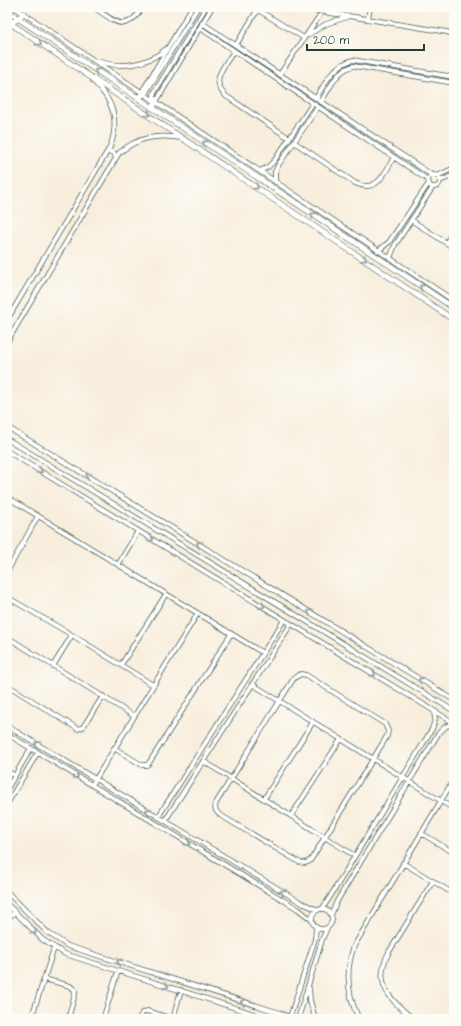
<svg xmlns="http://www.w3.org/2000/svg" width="461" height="1026" viewBox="0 0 461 1026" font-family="'Architects Daughter',sans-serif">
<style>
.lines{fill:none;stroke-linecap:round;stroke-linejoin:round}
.minor-casing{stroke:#40584d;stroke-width:5.5}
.major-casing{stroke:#40584d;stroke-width:6}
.minor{stroke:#fff;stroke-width:4}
.major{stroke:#fff;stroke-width:5}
.oneway{stroke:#8f9e9a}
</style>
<rect width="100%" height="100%" fill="#fdfcf7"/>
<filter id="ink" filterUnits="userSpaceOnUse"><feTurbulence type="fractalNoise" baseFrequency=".025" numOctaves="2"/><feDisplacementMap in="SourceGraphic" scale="8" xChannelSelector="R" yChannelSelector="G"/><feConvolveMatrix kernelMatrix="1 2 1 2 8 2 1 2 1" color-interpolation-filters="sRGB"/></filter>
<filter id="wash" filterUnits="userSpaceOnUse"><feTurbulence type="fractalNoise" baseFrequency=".012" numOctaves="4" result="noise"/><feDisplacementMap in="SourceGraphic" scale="16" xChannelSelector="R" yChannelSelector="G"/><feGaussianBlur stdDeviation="0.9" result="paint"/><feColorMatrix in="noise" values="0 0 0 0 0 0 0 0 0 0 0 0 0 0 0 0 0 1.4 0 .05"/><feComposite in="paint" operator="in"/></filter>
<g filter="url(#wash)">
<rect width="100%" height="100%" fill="#f8eedd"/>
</g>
<g filter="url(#ink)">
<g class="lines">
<defs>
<path id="minor" d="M14,7L454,301
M93,7C115,21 125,35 143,7
M293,7L447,32L454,35
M258,10L304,38
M368,19L370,7
M202,23L432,175
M200,28L428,180
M308,35L326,24L347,17
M236,45L255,14L262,7
M234,51C224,66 209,81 226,96L289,138
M98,61C121,69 147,65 166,49
M280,74L322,12
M142,92L192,7
M136,96H142L145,94L198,7
M316,98C326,82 333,65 353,60L454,77
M156,102L212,7
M156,102L154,97V93L206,7
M321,102C330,88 337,69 354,66L454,83
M294,142L355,183C377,194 385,173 394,157
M108,151L114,153L116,158
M260,171L268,167L274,161L313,103
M428 181a6 6 0 1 1 12 0a6 6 0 1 1-12 0Z
M437,176L454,168
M440,181L454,175
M275,182V172L279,164L318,107
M411,220L454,248
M446,243L454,230
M378,251L389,242L429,183
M390,258L395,245L433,187
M7,320L110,147C120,120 113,100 93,81
M7,342L119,153C138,137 157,134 181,138
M7,427L454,700
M7,439L454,711
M7,451L454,723
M7,497L263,653
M118,565L138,531
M7,572L38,516
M7,597L72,635L153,685
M7,637L134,716
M121,665L166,594
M53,666L72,635
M301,674L306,675L385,724L388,731L387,736L373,759L312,858C309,863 305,864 299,862L220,815C216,812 214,808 216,803L294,678Z
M252,684L454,809
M7,685L78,729L83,727L103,696
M7,726L302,903L318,910
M7,734L298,909L312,920
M114,748L142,765H147L149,763L231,634
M203,761L355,856
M7,771L15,776
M92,785L198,613
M7,789L31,748
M264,799L313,722
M7,804L38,752
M291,816L341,739
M158,817L284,620
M165,821L291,624
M421,833L454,853
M403,863L454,894
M7,892L48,933L68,946L280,1013L293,1019
M7,904L43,940L65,954L270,1019
M312 919a10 10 0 1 1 20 0a10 10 0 1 1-20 0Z
M322,909L330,897L432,729L435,720L434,711
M331,915L337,901L438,734L445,727L453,723
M7,919L15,912
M44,979L70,986L75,990V994L68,1019
M309,988L310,1000L315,1019
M290,1017L315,939L316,927
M31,1019L54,948
M103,1019L118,971
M139,1019L142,1013L147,1011L173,1019
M173,1019L181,990
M298,1019L322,940L327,928
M359,1019C347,995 345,971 354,946L454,779
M413,1019C390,999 372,984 389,952L433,881"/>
<path id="major" d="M7,11L454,308
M7,21L454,320
M8,21C15,23 19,19 23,13
M152,108L156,102"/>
</defs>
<!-- minor casing -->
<use href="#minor" class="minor-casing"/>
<!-- major casing -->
<use href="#major" class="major-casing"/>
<!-- minor -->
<use href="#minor" class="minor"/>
<!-- major -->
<use href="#major" class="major"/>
</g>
<!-- one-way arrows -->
<defs><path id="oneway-chevron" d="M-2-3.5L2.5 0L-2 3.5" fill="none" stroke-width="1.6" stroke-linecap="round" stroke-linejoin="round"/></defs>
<g class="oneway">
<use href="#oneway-chevron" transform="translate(39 43) rotate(33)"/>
<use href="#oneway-chevron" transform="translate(97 71) rotate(-146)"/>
<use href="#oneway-chevron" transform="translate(148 114) rotate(34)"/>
<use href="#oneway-chevron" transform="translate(205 143) rotate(-146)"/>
<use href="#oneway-chevron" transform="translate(256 187) rotate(34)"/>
<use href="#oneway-chevron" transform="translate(313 215) rotate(-146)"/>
<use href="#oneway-chevron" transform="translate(364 259) rotate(34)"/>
<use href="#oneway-chevron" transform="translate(422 287) rotate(-146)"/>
<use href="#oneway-chevron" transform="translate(40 471) rotate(31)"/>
<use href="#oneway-chevron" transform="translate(88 476) rotate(-149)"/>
<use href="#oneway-chevron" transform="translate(151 539) rotate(31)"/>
<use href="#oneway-chevron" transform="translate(199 544) rotate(-149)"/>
<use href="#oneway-chevron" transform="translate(262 606) rotate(31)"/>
<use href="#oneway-chevron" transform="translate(310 612) rotate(-149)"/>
<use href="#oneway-chevron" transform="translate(373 674) rotate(31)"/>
<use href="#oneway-chevron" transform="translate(421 680) rotate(-149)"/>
<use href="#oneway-chevron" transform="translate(37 744) rotate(-149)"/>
<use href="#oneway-chevron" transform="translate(76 776) rotate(31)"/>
<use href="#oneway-chevron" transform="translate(148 811) rotate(-149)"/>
<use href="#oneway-chevron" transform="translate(188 843) rotate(31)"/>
<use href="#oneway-chevron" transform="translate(283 892) rotate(-149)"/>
<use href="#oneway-chevron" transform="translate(34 932) rotate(45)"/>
<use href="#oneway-chevron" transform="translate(119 962) rotate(-163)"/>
<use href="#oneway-chevron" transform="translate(166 986) rotate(17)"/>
<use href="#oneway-chevron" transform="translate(243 1002) rotate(-163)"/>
</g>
</g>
<!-- margin -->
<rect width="461" height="1026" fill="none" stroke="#fdfcf7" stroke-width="24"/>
<!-- scale -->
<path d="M307 44v6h117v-6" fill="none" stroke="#1f3d34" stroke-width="2"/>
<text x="313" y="44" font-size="12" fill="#1f3d34" stroke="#fdfcf7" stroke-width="3" paint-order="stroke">200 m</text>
</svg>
